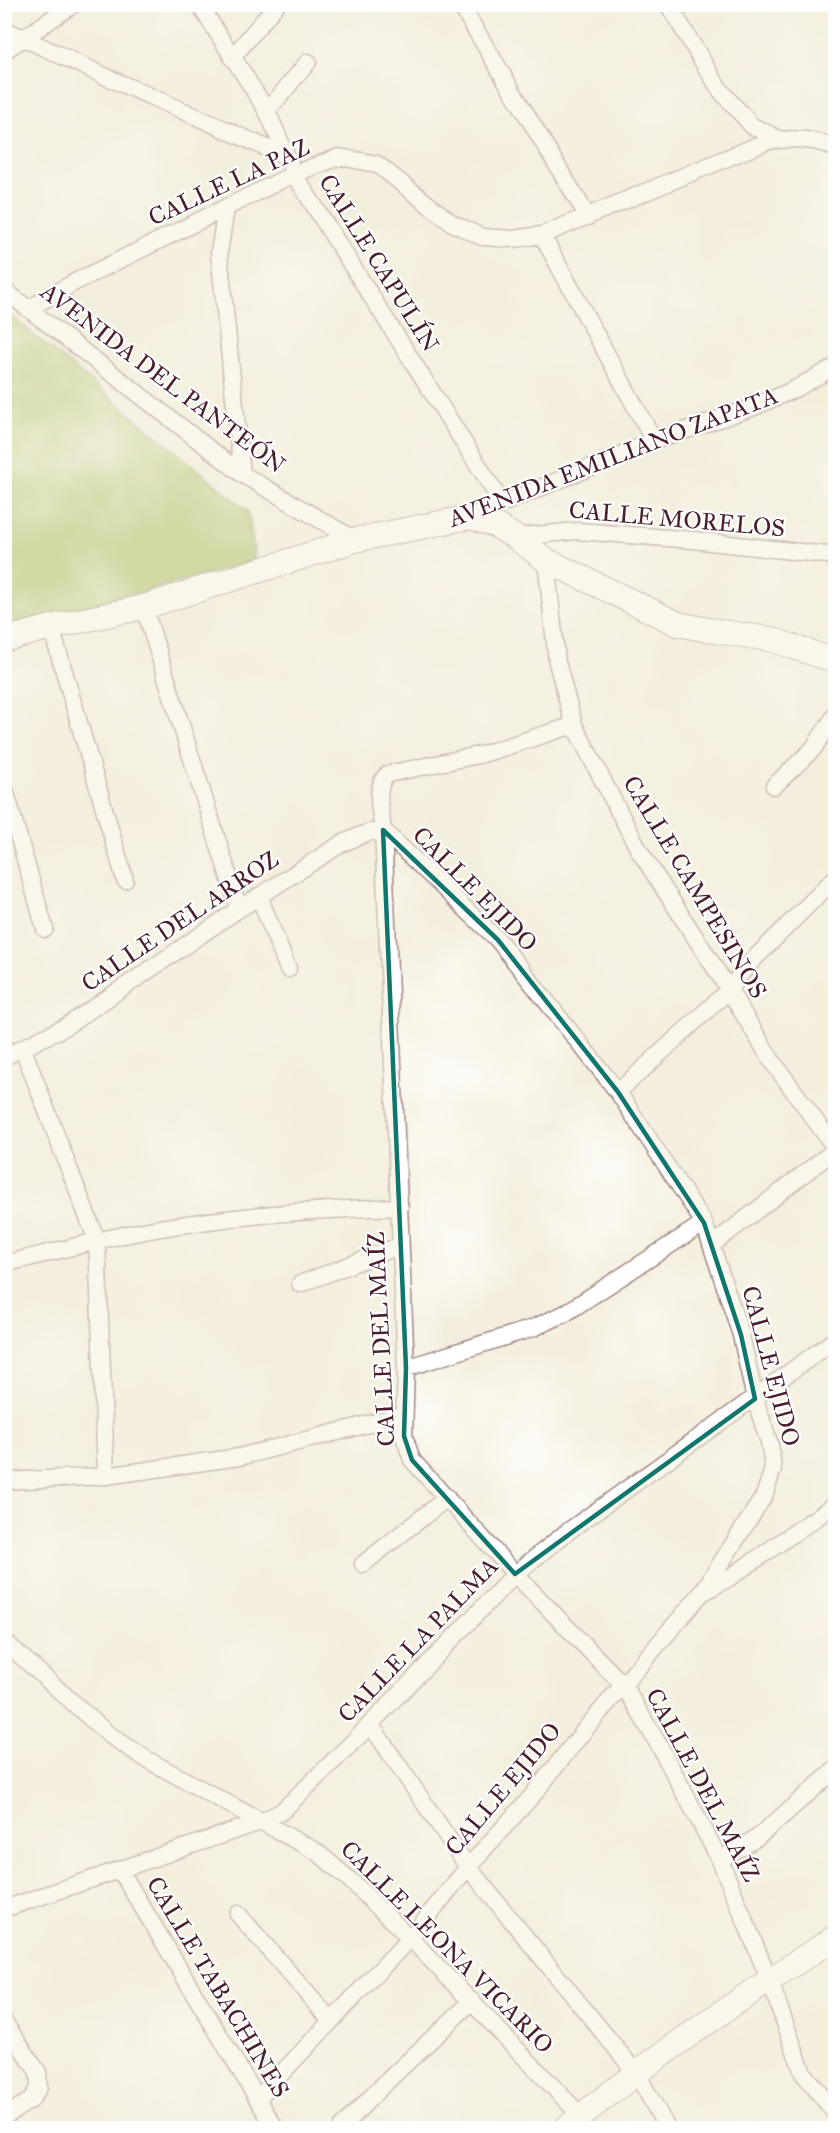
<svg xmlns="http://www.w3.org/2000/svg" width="840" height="2133" viewBox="0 0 840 2133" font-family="'IM FELL Great Primer',serif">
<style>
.green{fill:#aabf64;stroke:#7a6f48;stroke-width:1.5}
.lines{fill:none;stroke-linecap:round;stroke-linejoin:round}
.street-casing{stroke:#9f8784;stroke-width:19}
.secondary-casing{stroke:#9f8784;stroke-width:26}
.street{stroke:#fff;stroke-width:16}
.secondary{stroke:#fff;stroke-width:24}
.marked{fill:none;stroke:#0f766e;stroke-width:4.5;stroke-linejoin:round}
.labels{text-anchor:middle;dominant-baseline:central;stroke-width:4.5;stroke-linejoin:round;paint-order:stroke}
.street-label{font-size:24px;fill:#4a1f2b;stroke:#fff}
</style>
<rect width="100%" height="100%" fill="#fff"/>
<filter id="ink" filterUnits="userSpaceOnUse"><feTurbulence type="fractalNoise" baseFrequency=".0167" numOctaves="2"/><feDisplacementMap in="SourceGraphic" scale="12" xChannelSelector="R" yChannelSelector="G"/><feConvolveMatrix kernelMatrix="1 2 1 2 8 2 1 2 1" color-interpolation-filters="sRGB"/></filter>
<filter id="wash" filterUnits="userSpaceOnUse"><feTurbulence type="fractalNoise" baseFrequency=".008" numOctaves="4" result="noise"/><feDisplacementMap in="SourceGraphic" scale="24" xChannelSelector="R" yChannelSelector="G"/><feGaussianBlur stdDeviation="1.35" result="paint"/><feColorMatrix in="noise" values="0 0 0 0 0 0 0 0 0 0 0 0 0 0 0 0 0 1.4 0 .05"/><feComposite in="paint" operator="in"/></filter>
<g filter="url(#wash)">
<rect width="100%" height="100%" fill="#f4efdd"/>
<!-- green -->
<path class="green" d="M12,317L248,511L255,561L5,630L4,321Z"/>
</g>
<g filter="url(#ink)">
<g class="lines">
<defs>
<path id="street" d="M199,4L267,111L287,157
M460,4L588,217
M668,4L720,90L752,126L779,139
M4,29L109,78L287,157L294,174L502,503
M4,51L74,4
M232,58L277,4
M267,111L308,62
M226,208L219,253L242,474
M542,235L654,441
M4,290L242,474L355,540
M30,308L75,282L294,174L339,157L377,164L452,223L482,237L513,239L542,235L768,141C788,138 818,138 836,149
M470,517L654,441L754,407L795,389L836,366
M515,537L578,531L693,540L836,556
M546,560L557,662L574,725L639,850L729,990L772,1061L836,1149
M144,607L239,909
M51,627L125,880
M574,725L483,754L388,774C373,786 381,814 383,830L406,1368L404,1436L412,1460L515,1574L624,1686L660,1747L720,1860L769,1979L803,2073L836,2114
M4,786L45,929
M774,786L813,749L836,714
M259,896L288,969
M23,1049L97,1241L106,1476
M4,1057L65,1027L239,909L341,844L366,833L383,830L498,940L618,1092L704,1223L741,1335L755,1399L770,1445L773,1469L764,1496L701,1594L587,1727L532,1796L468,1867L410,1938L258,2098
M618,1092L729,990L747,966L836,877
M712,1245L836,1149
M4,1264C62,1250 121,1233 180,1225C252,1214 326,1209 400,1207
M300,1284L399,1246
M406,1368L533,1328L564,1314L704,1223
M4,1481L106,1476L239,1457L404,1415
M363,1564L447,1498
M704,1592L729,1578L836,1504
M4,1641L108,1734L146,1759L317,1852L350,1880L410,1938L581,2116
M370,1724L468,1867L637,2074L667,2128
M720,1860L757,1838L836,1769
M120,1870L275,2128
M4,1909L263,1821L281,1812L356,1739L515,1574L567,1532L836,1339
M238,1914L331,2021
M4,2022L38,2072L39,2087L31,2100L4,2117
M341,2128L383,2085L472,2001"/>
<path id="secondary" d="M4,640L51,627L144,607L355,540L470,517L495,525L515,537L546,560L678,624L708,630L770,639L836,661
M566,2128C651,2059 743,1996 836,1937"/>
</defs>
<!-- street casing -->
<use href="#street" class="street-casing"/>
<!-- secondary casing -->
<use href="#secondary" class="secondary-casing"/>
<!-- street -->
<use href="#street" class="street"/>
<!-- secondary -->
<use href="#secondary" class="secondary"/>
</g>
</g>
<!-- marked area -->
<path d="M0 0H840V2133H0ZM383,830L498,940L618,1092L704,1223L741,1335L755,1399L515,1574L412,1460L404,1436L406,1368Z" fill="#f4efdd" fill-opacity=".55" fill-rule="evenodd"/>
<path class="marked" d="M383,830L498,940L618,1092L704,1223L741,1335L755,1399L515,1574L412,1460L404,1436L406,1368Z"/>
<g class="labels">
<!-- street labels -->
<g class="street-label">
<text transform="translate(229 182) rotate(-25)">CALLE LA PAZ</text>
<text transform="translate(379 263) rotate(58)">CALLE CAPULÍN</text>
<text transform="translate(163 378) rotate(37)">AVENIDA DEL PANTEÓN</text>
<text transform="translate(613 457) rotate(-21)">AVENIDA EMILIANO ZAPATA</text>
<text transform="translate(677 519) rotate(5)">CALLE MORELOS</text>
<text transform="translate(695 887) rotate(59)">CALLE CAMPESINOS</text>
<text transform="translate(475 889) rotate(45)">CALLE EJIDO</text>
<text transform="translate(180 921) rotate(-34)">CALLE DEL ARROZ</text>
<text transform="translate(381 1339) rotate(-93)">CALLE DEL MAÍZ</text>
<text transform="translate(771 1366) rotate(75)">CALLE EJIDO</text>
<text transform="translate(418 1640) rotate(-46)">CALLE LA PALMA</text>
<text transform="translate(703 1785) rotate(62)">CALLE DEL MAÍZ</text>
<text transform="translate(503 1789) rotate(-50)">CALLE EJIDO</text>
<text transform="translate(447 1947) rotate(45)">CALLE LEONA VICARIO</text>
<text transform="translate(218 1987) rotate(59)">CALLE TABACHINES</text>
</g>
</g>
<!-- margin -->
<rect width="840" height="2133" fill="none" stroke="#fff" stroke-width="24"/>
</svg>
